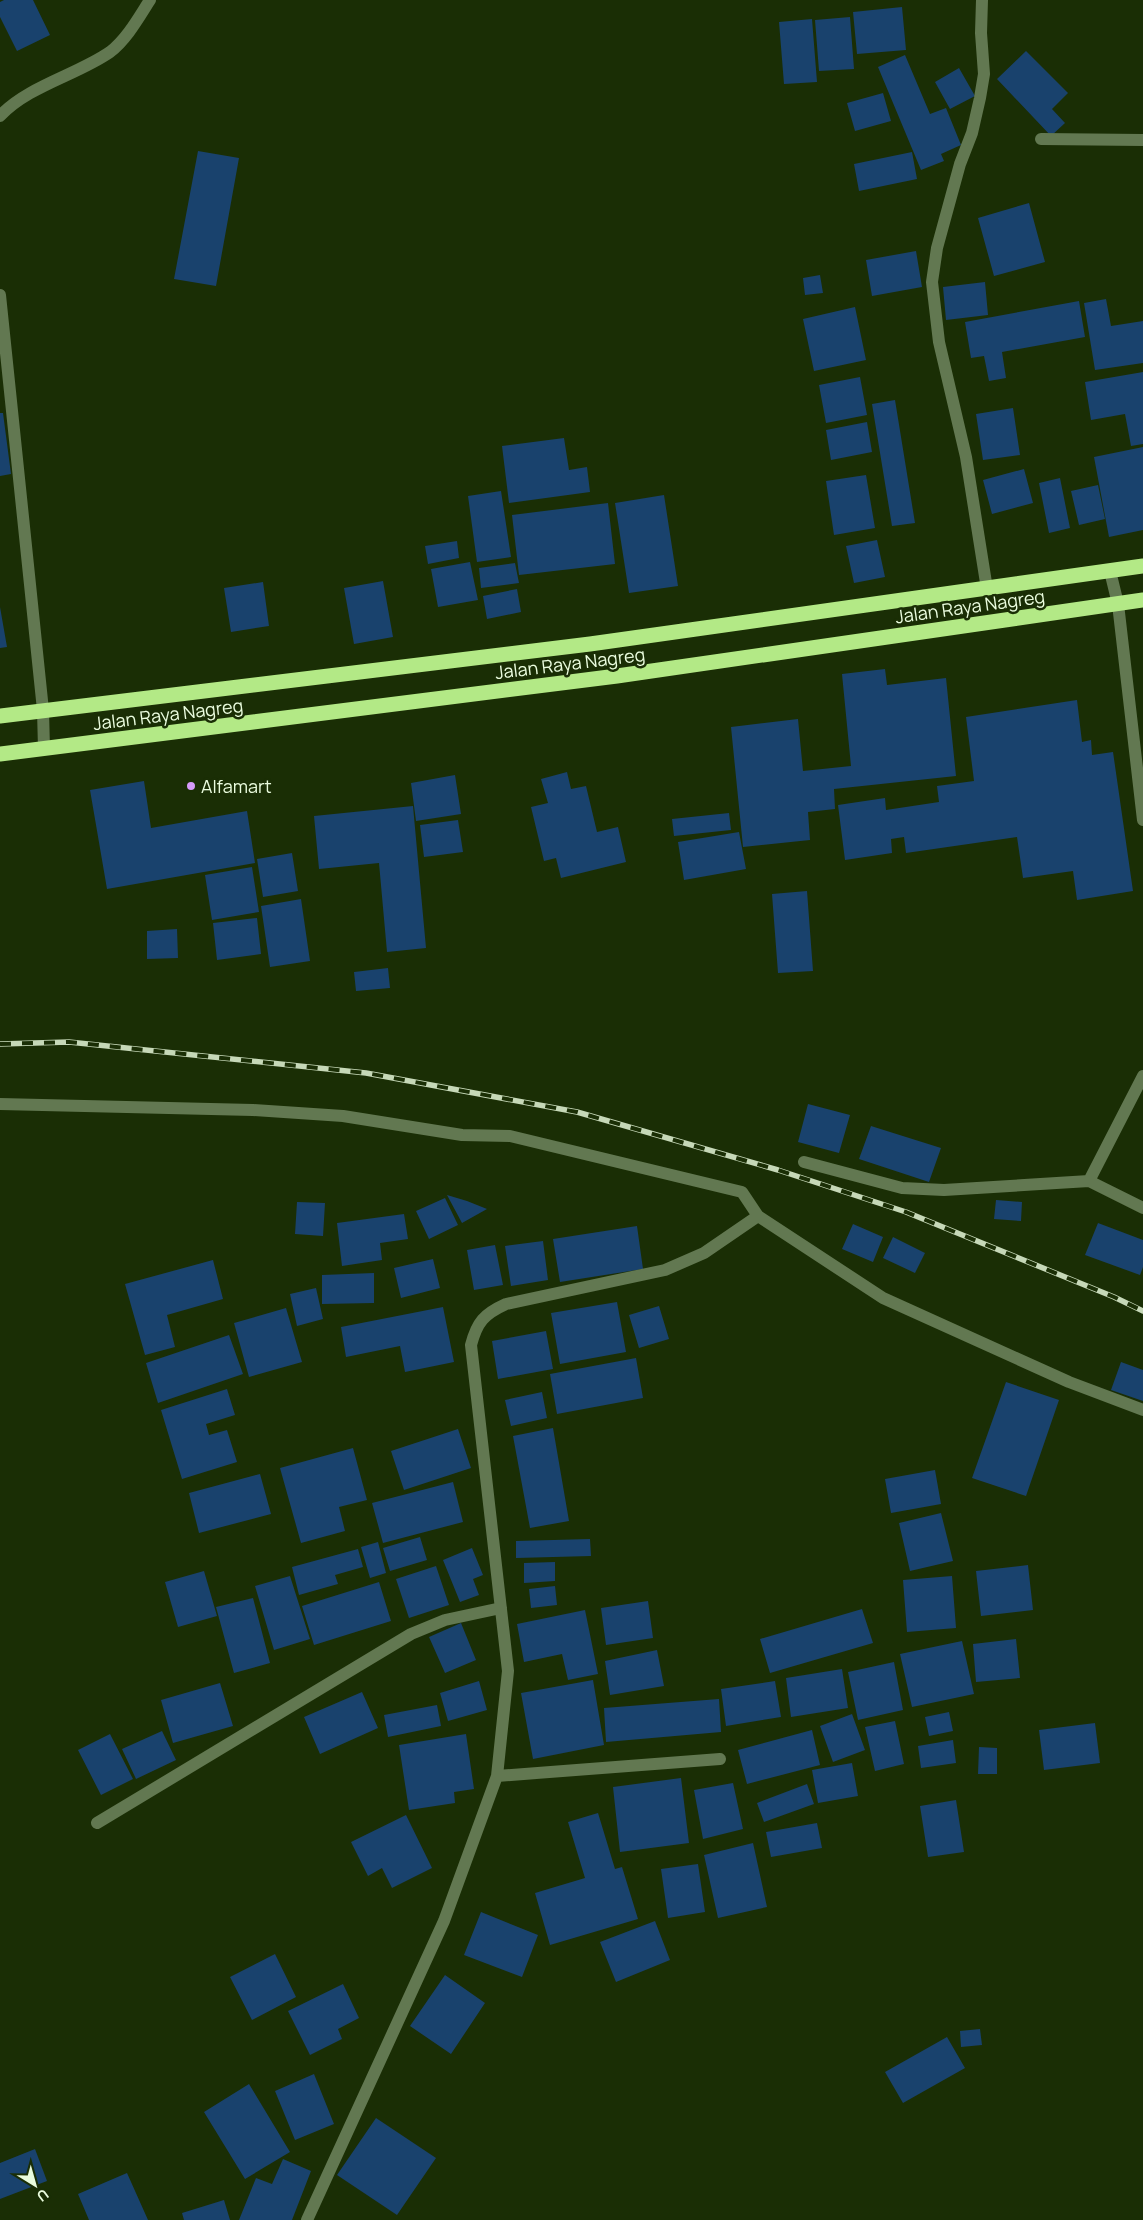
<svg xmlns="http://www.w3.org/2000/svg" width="1143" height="2220" viewBox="0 0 1143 2220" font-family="Manrope,sans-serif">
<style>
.building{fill:#19426d}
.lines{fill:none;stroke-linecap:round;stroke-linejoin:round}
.street{stroke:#627851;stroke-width:12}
.highway{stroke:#b3e986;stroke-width:15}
.rail-casing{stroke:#c6d8b8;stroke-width:5.5}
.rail{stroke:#1a2e05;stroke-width:4;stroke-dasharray:11;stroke-linecap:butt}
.poi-dot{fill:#d69bfa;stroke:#1a2e05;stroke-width:2}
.labels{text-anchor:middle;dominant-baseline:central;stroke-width:5;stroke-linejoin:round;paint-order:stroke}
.street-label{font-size:18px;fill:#eafcde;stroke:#1a2e05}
.poi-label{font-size:18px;fill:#eafcde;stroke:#1a2e05;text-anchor:start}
</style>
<rect width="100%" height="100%" fill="#1a2e05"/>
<!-- building -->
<path class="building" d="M4,0H33L50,35L17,51L0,17V2Z
M902,7L906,50L857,54L853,12Z
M850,17L854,69L819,71L815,20Z
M812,19L817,82L784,84L779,22Z
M1026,51L1068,93L1052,109L1065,123L1051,136L997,79Z
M905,55L930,114L946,108L961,145L941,154L944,161L921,170L878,67Z
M959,68L975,96L950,109L935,82Z
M883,93L891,121L855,131L847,103Z
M198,151L239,158L216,286L174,279Z
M912,152L917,179L859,191L854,164Z
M1029,203L1045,262L994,276L978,218Z
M916,251L922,287L872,296L866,260Z
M820,275L823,293L805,295L803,278Z
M985,282L988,315L946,320L943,287Z
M1106,299L1111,326L1143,321V363L1095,370L1084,303Z
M1079,301L1085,337L1002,352L1006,378L989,381L984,356L971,358L965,322Z
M855,307L866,360L814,371L803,319Z
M1143,372V444L1131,446L1125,414L1091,420L1085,382Z
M860,377L867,415L826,423L819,385Z
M895,400L915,523L892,526L872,404Z
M1013,408L1020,455L983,460L976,414Z
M0,413H3L11,474L0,476Z
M867,422L872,452L831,460L826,430Z
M564,438L569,470L587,467L590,492L509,503L502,446Z
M1143,447V530L1109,537L1094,457Z
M1024,469L1033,503L992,514L983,480Z
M866,475L875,528L834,535L826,481Z
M1060,478L1070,528L1049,533L1039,483Z
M1098,485L1105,519L1079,525L1071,491Z
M501,491L511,557L477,562L468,496Z
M664,495L678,586L629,593L615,503Z
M608,503L615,564L519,575L512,515Z
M877,540L885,577L854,583L846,546Z
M457,541L459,558L428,564L425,546Z
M470,562L478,600L438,607L431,569Z
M515,563L519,583L481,588L479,568Z
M383,581L393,637L354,644L344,588Z
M263,582L269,626L231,632L224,588Z
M517,589L521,612L487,619L483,596Z
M0,607L7,647L0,648Z
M885,669L887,685L946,678L956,776L834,789L835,809L808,812L810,840L743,847L731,727L798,719L803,771L851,766L842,674Z
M1077,700L1082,742L1091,740L1092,755L1113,752L1133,891L1077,900L1073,871L1023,878L1017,837L906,853L904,837L891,839L892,853L845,860L838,805L885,798L886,810L939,802L937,786L974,781L966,717Z
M567,772L571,789L586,786L597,832L618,827L626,862L561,878L556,858L544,861L531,807L548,803L541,779Z
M455,775L461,814L416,821L411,783Z
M144,781L151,828L247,811L255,863L107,889L90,790Z
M413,806L426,948L387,952L379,863L319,869L314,816Z
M729,813L731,830L674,836L672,819Z
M458,820L463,852L424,857L420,825Z
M739,832L746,869L684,880L678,842Z
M292,853L298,891L263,897L257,859Z
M252,867L259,912L212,920L205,875Z
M807,891L813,971L778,973L772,894Z
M301,899L310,961L270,967L261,906Z
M257,918L261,954L217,960L213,923Z
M177,929L178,958L147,959V931Z
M388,968L390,988L356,991L354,972Z
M808,1104L850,1115L839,1153L798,1142Z
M871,1126L941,1148L929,1182L859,1159Z
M447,1195L467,1201L487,1209L462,1223Z
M445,1198L458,1225L429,1239L416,1211Z
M996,1200L1022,1202L1021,1221L994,1219Z
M297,1202L325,1203L323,1236L295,1234Z
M404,1214L408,1239L380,1243L382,1260L342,1266L337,1223Z
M1098,1223L1143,1240V1267L1140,1275L1085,1255Z
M853,1224L883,1237L873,1262L842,1249Z
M637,1226L643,1269L560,1282L553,1239Z
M893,1237L925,1253L915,1273L883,1258Z
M543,1241L548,1280L511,1286L505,1246Z
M495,1245L503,1285L474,1290L467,1250Z
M433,1259L440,1288L401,1298L394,1268Z
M213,1260L223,1299L167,1315L175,1347L145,1355L125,1284Z
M374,1273V1303L322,1304V1275Z
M316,1288L323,1319L297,1326L290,1294Z
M617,1302L626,1352L560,1364L551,1313Z
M659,1306L669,1339L639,1348L629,1315Z
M443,1307L454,1362L405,1372L400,1346L346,1357L341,1327Z
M286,1308L302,1362L249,1377L234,1323Z
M546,1331L553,1369L498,1379L492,1341Z
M229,1335L243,1374L158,1403L146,1363Z
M636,1358L643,1398L557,1414L550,1374Z
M1121,1362L1143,1370V1401L1111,1390Z
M1006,1382L1059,1400L1026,1496L972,1478Z
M227,1389L235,1415L206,1424L209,1435L227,1430L237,1462L182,1479L161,1410Z
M542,1392L547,1418L511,1426L505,1400Z
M553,1428L569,1521L530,1528L513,1436Z
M458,1429L471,1468L404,1490L391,1451Z
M353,1448L367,1500L339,1507L345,1531L301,1543L280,1468Z
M935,1470L941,1504L891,1513L885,1479Z
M260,1474L271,1514L199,1533L189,1493Z
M453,1482L463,1522L383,1543L372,1503Z
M941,1513L953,1561L910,1571L899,1523Z
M420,1537L427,1560L390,1571L383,1548Z
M590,1539L591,1556L516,1558V1541Z
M378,1542L386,1573L370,1578L361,1547Z
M472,1548L483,1575L473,1579L479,1595L460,1602L443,1560Z
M358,1549L363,1567L335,1575L338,1584L299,1595L292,1567Z
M555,1562V1581L524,1583V1563Z
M1028,1565L1033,1610L981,1616L976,1571Z
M436,1566L449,1605L409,1618L396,1579Z
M204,1571L217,1616L178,1627L165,1582Z
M290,1576L310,1639L274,1650L255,1586Z
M952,1576L956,1628L907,1632L903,1580Z
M379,1582L391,1621L314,1645L302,1606Z
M555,1586L557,1605L531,1608L529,1589Z
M253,1598L270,1663L234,1673L216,1607Z
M648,1601L653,1638L606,1645L601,1608Z
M862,1609L873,1643L770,1673L760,1639Z
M585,1610L598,1674L568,1680L562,1654L524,1662L517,1624Z
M461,1623L476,1660L445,1673L429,1637Z
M1016,1639L1020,1678L976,1682L973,1644Z
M962,1641L974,1694L912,1707L900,1654Z
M657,1650L664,1686L610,1695L605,1661Z
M894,1662L903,1710L858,1720L848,1672Z
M842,1669L848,1708L791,1717L786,1678Z
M593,1680L604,1745L533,1759L521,1693Z
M479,1681L487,1710L448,1721L440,1693Z
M775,1681L781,1717L726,1726L721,1689Z
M220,1683L233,1726L173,1743L161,1700Z
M362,1692L378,1728L320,1754L304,1717Z
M719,1699L721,1732L606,1742L604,1708Z
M437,1705L441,1726L388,1737L384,1715Z
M949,1712L953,1731L929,1736L925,1717Z
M852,1714L865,1750L833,1762L820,1726Z
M895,1721L904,1764L875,1771L865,1727Z
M1095,1723L1100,1763L1044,1770L1039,1730Z
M812,1730L820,1765L747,1784L738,1750Z
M162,1731L176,1760L136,1779L122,1749Z
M110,1734L133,1779L101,1795L78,1750Z
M466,1734L474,1789L454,1792L455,1803L409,1810L399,1745Z
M953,1740L956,1763L921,1768L918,1746Z
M979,1747L997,1748V1774H978Z
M852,1763L858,1796L818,1803L812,1770Z
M681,1778L689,1843L620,1852L613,1787Z
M733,1783L743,1829L703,1839L694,1790Z
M807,1784L814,1804L764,1822L757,1803Z
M956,1800L964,1852L928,1857L920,1806Z
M598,1813L615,1869L622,1867L638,1919L550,1945L535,1893L585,1878L568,1822Z
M406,1815L432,1868L392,1888L382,1868L368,1876L351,1842Z
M817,1823L822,1848L771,1857L766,1832Z
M753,1843L767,1907L718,1918L704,1855Z
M698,1864L705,1912L668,1918L661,1869Z
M481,1912L538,1935L522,1977L464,1955Z
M655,1921L670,1960L616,1982L600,1942Z
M275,1954L296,1997L252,2020L230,1977Z
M445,1975L485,2003L451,2054L410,2026Z
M343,1984L359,2018L338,2029L342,2039L310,2055L288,2011Z
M980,2029L982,2045L961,2047L960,2031Z
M947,2037L965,2068L903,2103L885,2072Z
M314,2074L334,2124L295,2140L275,2091Z
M249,2084L290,2152L245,2179L204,2112Z
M376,2118L436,2158L397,2215L337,2175Z
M35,2149L47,2181L0,2199V2163Z
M283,2159L311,2171L292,2220H239L256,2178L272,2184Z
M127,2173L148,2220H89L78,2194Z
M224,2200L230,2220H184L182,2213Z"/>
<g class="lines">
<!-- street -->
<path class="street" d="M982,0L981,33L984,74L980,98L972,133L960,164L937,248L932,282L939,342L966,457L987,589
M0,116C28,86 77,75 110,52C127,39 139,17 150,0
M1041,139L1143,140
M0,295L43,710L44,749
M1110,571L1118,604L1143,820
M0,1104L253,1110L343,1116L462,1135L510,1136L742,1192L758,1216L883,1298L1069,1382L1143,1410
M804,1162L902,1188L944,1190L1089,1181L1143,1208
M1089,1181L1143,1076
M497,1776L720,1759
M97,1823L411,1634L445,1620L501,1608
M307,2220L444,1921L497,1776L508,1671L471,1345C477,1322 484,1314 506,1304L665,1270L704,1253L758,1216"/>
<!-- highway -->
<path class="highway" d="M0,716L590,644L1143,566
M0,754L617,676L1143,600"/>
<defs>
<path id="rail" d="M0,1044L69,1042L366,1073L577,1112L778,1170L906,1212L1114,1297L1143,1311"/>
</defs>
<!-- rail casing -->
<use href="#rail" class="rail-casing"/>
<!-- rail -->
<use href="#rail" class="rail"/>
</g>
<!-- markers -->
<circle class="poi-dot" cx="191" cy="786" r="5"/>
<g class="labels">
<!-- street labels -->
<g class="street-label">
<text transform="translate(970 606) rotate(-8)">Jalan Raya Nagreg</text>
<text transform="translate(570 663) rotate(-7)">Jalan Raya Nagreg</text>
<text transform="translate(168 714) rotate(-7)">Jalan Raya Nagreg</text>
</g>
<!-- poi labels -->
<g class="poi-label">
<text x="201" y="786">Alfamart</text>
</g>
</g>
<!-- north arrow -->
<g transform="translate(35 2185) rotate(143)" stroke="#1a2e05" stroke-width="4" paint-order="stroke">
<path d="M0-4L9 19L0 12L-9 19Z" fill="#eafcde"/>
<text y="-8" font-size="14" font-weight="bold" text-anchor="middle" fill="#eafcde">U</text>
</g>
</svg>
